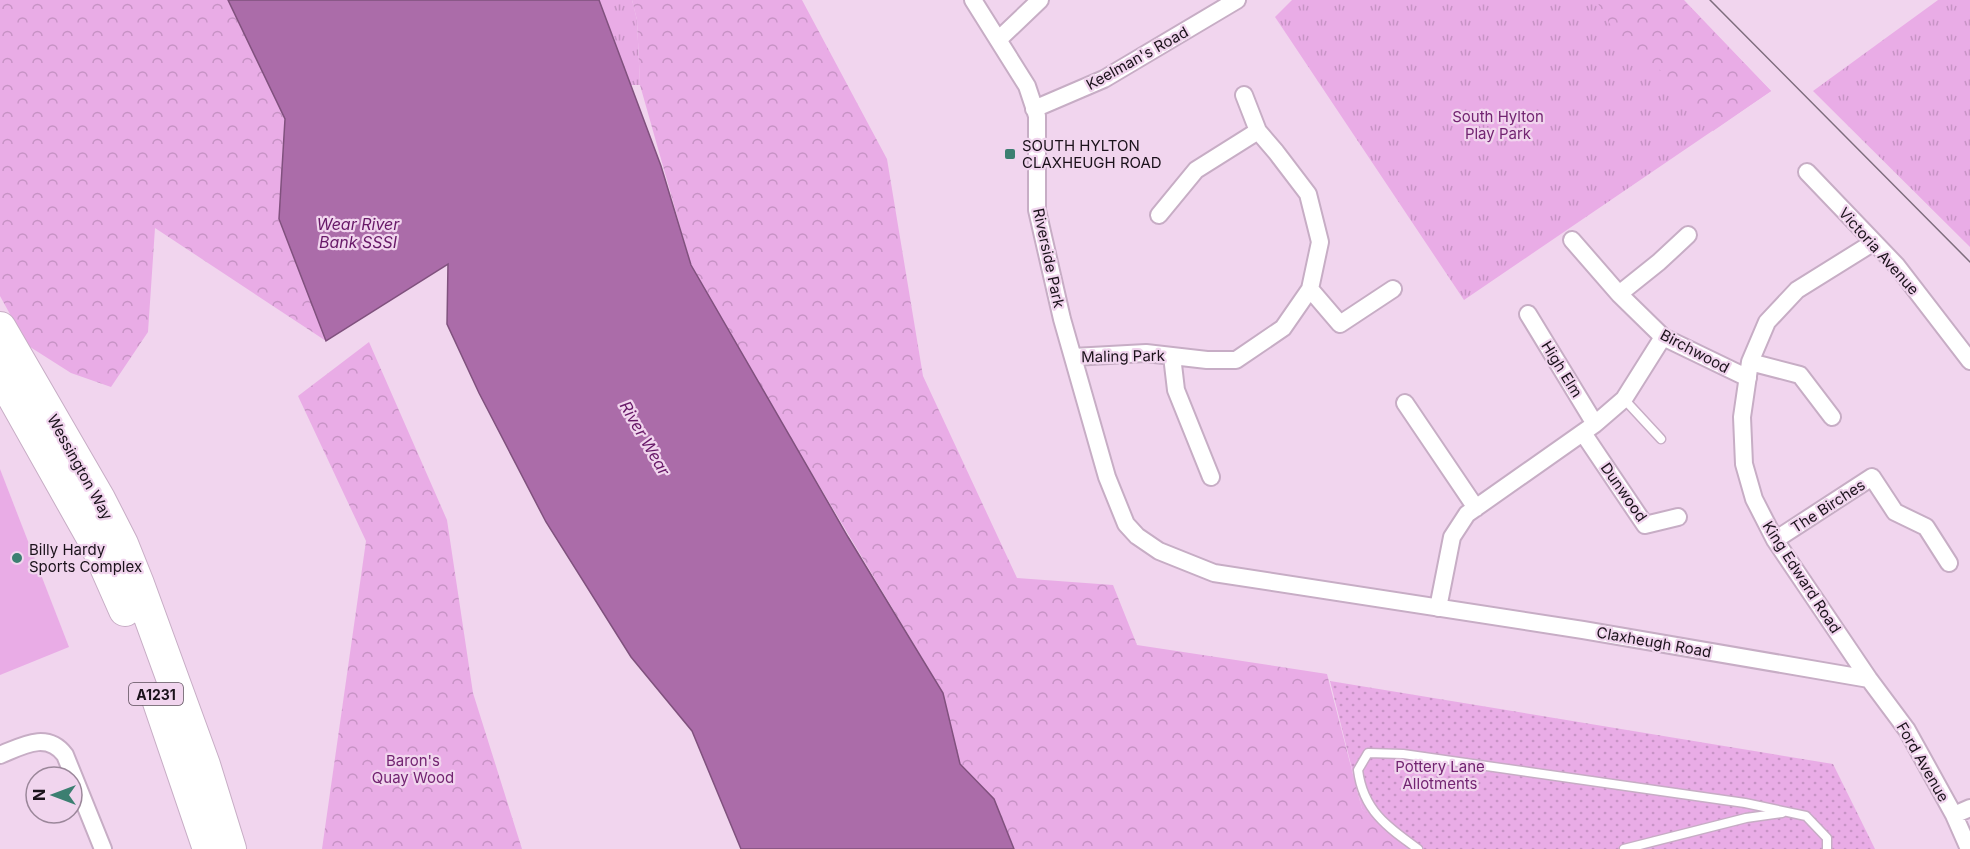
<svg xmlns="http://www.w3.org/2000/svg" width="1970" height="849" viewBox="0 0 1970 849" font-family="Inter,sans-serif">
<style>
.grass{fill:url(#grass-tufts)}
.forest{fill:url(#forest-crowns)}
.garden{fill:url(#garden-dots)}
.pitch{fill:#e9ace6}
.water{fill:#ab6ca9;stroke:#80517e;stroke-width:1.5}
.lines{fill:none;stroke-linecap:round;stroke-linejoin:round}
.lane-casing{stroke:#c7adc5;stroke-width:11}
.street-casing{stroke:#c7adc5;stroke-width:20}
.highway-casing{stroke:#c7adc5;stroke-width:34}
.lane{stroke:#fff;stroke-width:8}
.street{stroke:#fff;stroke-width:16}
.highway{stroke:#fff;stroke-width:32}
.tram{stroke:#7e6d7d;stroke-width:1.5}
.poi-dot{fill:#3c7f71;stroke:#f1d5ee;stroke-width:2}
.labels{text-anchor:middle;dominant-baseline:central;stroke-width:4.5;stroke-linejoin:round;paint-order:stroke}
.shield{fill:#f1d5ee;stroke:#5b4c5a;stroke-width:1.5}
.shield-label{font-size:14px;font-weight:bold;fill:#1b121b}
.street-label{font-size:15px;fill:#1b121b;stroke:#f1d5ee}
.park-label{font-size:15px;fill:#722471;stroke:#f1d5ee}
.poi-label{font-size:15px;fill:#1b121b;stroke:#f1d5ee;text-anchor:start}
.water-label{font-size:16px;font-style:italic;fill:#671867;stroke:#f1d5ee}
</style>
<defs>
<pattern id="grass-tufts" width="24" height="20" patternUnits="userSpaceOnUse" patternTransform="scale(1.5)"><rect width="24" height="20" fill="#e9ace6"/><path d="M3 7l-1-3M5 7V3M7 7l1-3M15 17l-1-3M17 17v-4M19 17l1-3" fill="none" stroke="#c793c5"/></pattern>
<pattern id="forest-crowns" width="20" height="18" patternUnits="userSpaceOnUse" patternTransform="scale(1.5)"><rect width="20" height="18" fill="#e9ace6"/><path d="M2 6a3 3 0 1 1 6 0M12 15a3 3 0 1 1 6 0" fill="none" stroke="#c793c5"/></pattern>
<pattern id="garden-dots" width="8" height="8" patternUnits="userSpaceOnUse" patternTransform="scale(1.5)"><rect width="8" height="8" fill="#e9ace6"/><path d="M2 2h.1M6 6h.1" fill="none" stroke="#c793c5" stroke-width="1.8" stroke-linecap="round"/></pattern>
</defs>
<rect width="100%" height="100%" fill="#f1d5ee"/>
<!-- grass -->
<path class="grass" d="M599,0H632L637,20L640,85H631Z
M1292,0H1684L1771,91L1464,300L1275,17Z
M1938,0H1970V247L1813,91Z"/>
<!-- forest -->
<path class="forest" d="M0,0H228L285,119L279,219L326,341L155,228L148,332L111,387L71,373L27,345L0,296Z
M632,0H802L887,159L923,376L1017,578L1113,585L1137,645L1327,674L1362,809L1417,849H1014L994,799L960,764L943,693L752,373L691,265L640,85L637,20Z
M1596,0H1683L1771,91L1713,131L1663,72L1624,48Z
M369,342L447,520L473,693L522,849H322L366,541L298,396Z"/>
<!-- garden -->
<path class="garden" d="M1330,681L1833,764L1875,849H1412L1362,809Z"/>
<!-- pitch -->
<path class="pitch" d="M0,469L69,647L0,675Z"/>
<!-- water -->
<path class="water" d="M228,0H599L661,166L691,265L848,537L943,693L960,764L994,799L1014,849H741L692,731L631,657L546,522L479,393L447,324L448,264L326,341L279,219L285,119Z"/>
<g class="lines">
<defs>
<path id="lane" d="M1624,399L1661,439
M1418,849C1387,827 1363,810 1358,770L1368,753L1403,754L1745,803L1806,816L1827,838V849
M1624,849L1746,818L1782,813"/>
<path id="street" d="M973,0L1027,86L1037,116V210L1062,319L1107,477L1126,524L1137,536L1159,551L1214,573L1583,630L1869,679
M998,40L1040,0
M1034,109L1104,79L1237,0
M1807,172L1897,266L1970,361
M1159,215L1196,170L1258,131
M1572,240L1619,294L1663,337L1748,378
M1874,242L1797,290L1767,322L1750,362L1742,417L1744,464L1754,499L1775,540L1869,679L1907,730L1954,815L1969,849
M1310,289L1340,324L1393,289
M1619,294L1659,262L1688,235
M1528,314L1595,424
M1172,356L1176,390L1211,477
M1073,357L1146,353L1207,360H1236L1283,328L1310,289L1320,242L1308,194L1276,152L1258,131L1244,95
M1750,362L1800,375L1832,417
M1405,403L1476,508
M1583,433L1645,525L1678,517
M1775,540L1872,477L1895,512L1926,527L1949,563
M1438,608L1452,537L1467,514L1595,424L1624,399L1663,337
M0,755C22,746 47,731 65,755L103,849
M1954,815L1970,808"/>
<path id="highway" d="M0,328L99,499L122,544L138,584L204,765L230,849
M0,373L95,542L125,610
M158,699L209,849"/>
</defs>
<!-- lane casing -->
<use href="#lane" class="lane-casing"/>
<!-- street casing -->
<use href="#street" class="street-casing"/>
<!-- highway casing -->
<use href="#highway" class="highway-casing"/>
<!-- lane -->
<use href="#lane" class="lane"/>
<!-- street -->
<use href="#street" class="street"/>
<!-- highway -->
<use href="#highway" class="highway"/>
<!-- tram -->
<path class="tram" d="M1710,0L1970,262"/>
</g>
<!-- markers -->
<g class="poi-dot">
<rect x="1004" y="148" width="12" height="12" rx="3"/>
<circle cx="17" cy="558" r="6"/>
</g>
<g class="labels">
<!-- shield labels -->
<rect class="shield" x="129" y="683" width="54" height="22" rx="4.5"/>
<g class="shield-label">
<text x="156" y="694">A1231</text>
</g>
<!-- street labels -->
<g class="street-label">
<text transform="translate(1137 58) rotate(-29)">Keelman's Road</text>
<text transform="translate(1879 251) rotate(48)">Victoria Avenue</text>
<text transform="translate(1049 258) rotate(78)">Riverside Park</text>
<text transform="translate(1695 351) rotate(28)">Birchwood</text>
<text transform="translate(1123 356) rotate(-1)">Maling Park</text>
<text transform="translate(1562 369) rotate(58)">High Elm</text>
<text transform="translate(80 467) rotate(61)">Wessington Way</text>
<text transform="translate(1624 492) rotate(55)">Dunwood</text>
<text transform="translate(1828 506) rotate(-33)">The Birches</text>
<text transform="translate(1802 577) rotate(57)">King Edward Road</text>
<text transform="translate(1654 642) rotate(10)">Claxheugh Road</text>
<text transform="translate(1923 762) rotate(60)">Ford Avenue</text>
</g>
<!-- park labels -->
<g class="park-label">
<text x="1498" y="116">South Hylton<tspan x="1498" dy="17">Play Park</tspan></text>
<text x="413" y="760">Baron's<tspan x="413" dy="17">Quay Wood</tspan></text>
<text x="1440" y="766">Pottery Lane<tspan x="1440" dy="17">Allotments</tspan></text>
</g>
<!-- poi labels -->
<g class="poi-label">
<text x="1022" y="145">SOUTH HYLTON<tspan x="1022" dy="17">CLAXHEUGH ROAD</tspan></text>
<text x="29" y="549">Billy Hardy<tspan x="29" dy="17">Sports Complex</tspan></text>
</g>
<!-- water labels -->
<g class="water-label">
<text x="358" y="224">Wear River<tspan x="358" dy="18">Bank SSSI</tspan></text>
<text transform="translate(645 438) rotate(60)">River Wear</text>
</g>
</g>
<!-- north arrow -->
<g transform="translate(54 795) rotate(270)"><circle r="28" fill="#f1d5ee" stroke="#9b879a" stroke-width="1.5"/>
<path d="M0-4.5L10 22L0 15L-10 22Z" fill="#3c7f71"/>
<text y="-9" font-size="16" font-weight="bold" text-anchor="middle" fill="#1b121b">N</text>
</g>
</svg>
